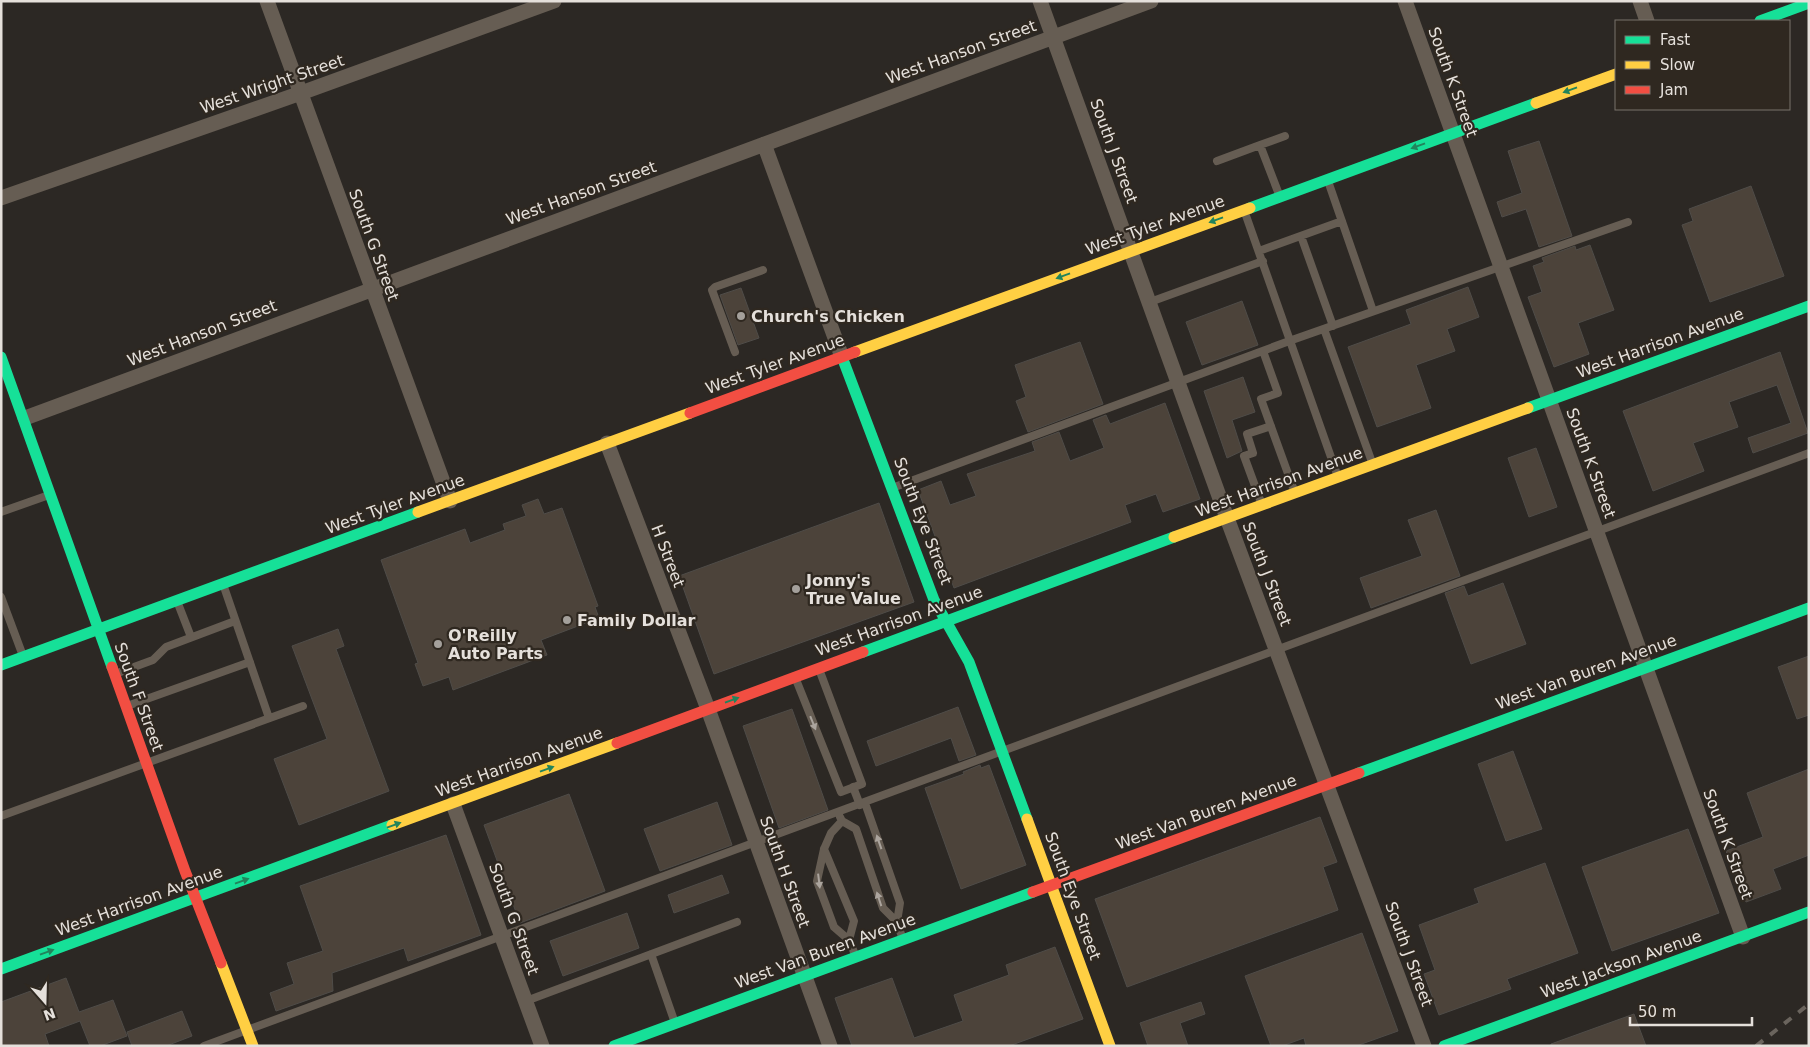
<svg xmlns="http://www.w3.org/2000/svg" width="1810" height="1047" viewBox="0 0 1810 1047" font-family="'DejaVu Sans',sans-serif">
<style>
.building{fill:#4c433a;stroke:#4f4c48}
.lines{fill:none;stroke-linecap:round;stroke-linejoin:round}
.lane{stroke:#665d53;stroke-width:8}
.street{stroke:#665d53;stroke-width:15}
.fast{stroke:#16e098;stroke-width:11}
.slow{stroke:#ffcf43;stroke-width:11}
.jam{stroke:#f24e42;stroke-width:11}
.rail{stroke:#6a645d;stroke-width:4;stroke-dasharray:9 9;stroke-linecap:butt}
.oneway{fill:#22845c}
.oneway2{fill:#aca59e}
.poi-dot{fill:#a4a09b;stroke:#2f2820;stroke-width:2}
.labels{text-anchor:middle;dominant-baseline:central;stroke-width:4.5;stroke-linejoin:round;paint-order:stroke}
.street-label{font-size:16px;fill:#e5e0db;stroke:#2f2820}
.poi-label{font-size:16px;font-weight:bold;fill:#e5e0db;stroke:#2f2820;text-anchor:start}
</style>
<rect width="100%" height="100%" fill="#2c2824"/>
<!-- building -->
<path class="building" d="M1539,141L1572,236L1539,247L1526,209L1502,217L1497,202L1522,193L1508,151Z
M1751,186L1784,276L1710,302L1682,225L1693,221L1689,209Z
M1590,245L1614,310L1578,323L1589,354L1554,367L1528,297L1542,292L1533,266L1544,262L1542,258L1575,246L1576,250Z
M1468,287L1479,317L1447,329L1455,351L1416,365L1431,408L1377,427L1348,347L1411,324L1406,310Z
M741,288L759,338L738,345L720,295Z
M1242,301L1258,345L1202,365L1186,322Z
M1080,342L1103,404L1028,432L1016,401L1026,397L1015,365Z
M1780,352L1808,433L1753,453L1748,438L1791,423L1777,385L1729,402L1738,427L1693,443L1704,471L1653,491L1623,411Z
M1243,377L1255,412L1232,420L1242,451L1227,458L1204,391Z
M1165,403L1200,499L1163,512L1156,494L1125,505L1131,522L954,588L918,490L941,481L950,505L976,496L967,474L1035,451L1032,442L1059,432L1070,461L1104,448L1093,420L1106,415L1110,424Z
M1536,448L1557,507L1529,517L1508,458Z
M538,499L544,514L562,508L598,606L595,607L599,618L541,640L547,655L453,690L449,677L423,686L415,664L418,663L381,560L465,529L470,543L505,530L503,524L526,516L522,505Z
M879,503L914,602L714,674L679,576Z
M1436,510L1460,576L1371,608L1360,578L1422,556L1408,520Z
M1503,583L1526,644L1471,664L1445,593L1464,586L1468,596Z
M338,629L344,646L336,649L389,791L299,825L274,759L327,739L292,646Z
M1809,656V715L1797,719L1778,667Z
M958,707L976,755L959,761L951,738L876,766L867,741Z
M792,709L828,810L779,828L743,726Z
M1513,751L1542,829L1506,841L1478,764Z
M980,765L981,768L989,765L1026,865L961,889L925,788L964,774L963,772Z
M1809,769V855L1773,869L1781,889L1746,902L1726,851L1763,837L1747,793Z
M569,794L605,891L520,923L484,825Z
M717,802L732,845L660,871L644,829Z
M1320,817L1337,862L1323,867L1338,910L1127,987L1095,899Z
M1688,829L1719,913L1612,951L1582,867Z
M446,835L481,935L408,961L404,948L332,973L333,991L276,1011L270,993L294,984L287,963L323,951L300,886Z
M1545,863L1578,953L1507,979L1511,989L1439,1015L1424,974L1435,970L1419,925L1479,903L1474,889Z
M722,875L729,893L674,913L668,895Z
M627,913L639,948L563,976L550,941Z
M1362,933L1398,1031L1356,1046H1306L1304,1038L1282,1046H1271L1245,976Z
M1055,947L1083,1019L1009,1046H852L835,998L892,978L914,1038L963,1021L954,995L1009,975L1006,965Z
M66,978L79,1012L113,1000L127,1036L100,1046H90L80,1021L45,1034L49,1046H1V1002Z
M1201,1002L1205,1014L1180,1023L1188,1046H1148L1140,1023Z
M182,1011L192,1036L166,1046H132L127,1032Z
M1634,1014L1646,1046H1551V1044Z"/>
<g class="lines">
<!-- lane -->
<path class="lane" d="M1260,145L1285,136
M1217,161L1260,145L1280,197
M1328,181L1373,311
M1244,210L1338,477
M1301,236L1333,326
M1259,251L1342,221
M1150,302L1263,261
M1324,329L1373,465
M1263,351L1278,393L1261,399L1295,493
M735,352L712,290L715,287L763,270
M892,488L1292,340L1628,222
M1262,505L1244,456L1253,453L1247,434L1271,426
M1,512L49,495
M223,584L269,718
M1,597L23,656
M177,601L191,637
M115,674L153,660L166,647L235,621
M795,677L841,792L862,784L819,669
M127,706L250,662
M853,787L860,805
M865,803L900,903L897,922
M1,816L303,706
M840,817L842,821L856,829L883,908L897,922L903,940
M842,821L831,833L824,849L817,881L834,927L849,940L856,957
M824,849L854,921L849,940
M651,954L675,1023
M526,1001L737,922
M204,1046L1809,453"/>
<!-- street -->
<path class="street" d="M267,1L450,501
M1040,1L1227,518L1424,1046
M1405,1L1743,937
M1640,1L1647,21
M764,144L842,357
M1,198L301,93L554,1
M25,418L1151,1
M607,443L708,709L830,1046
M453,804L542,1046"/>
<!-- fast -->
<path class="fast" d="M1760,21L1809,3
M1250,208L1536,103
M1,357L112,667
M842,357L934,600L969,662L1027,819
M1528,408L1809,306
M863,652L1174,537
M1,665L418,512
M1359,773L1809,608
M1,969L392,825
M614,1046L1033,892
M1444,1046L1809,912"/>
<!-- slow -->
<path class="slow" d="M1536,103L1616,74
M855,352L1250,208
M418,512L690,413
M1174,537L1528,408
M1027,819L1110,1046
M392,825L617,743
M221,963L253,1046"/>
<!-- jam -->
<path class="jam" d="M690,413L855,352
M112,667L185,871L221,963
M617,743L863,652
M1033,892L1359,773"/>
<!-- rail -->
<path class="rail" d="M1756,1046L1809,1004"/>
</g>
<!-- one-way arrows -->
<defs><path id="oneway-solid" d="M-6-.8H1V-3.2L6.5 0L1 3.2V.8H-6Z" transform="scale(1.25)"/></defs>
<g class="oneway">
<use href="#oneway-solid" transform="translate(1570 90) rotate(160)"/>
<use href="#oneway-solid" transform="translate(1418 146) rotate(160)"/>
<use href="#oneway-solid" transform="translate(1216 220) rotate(160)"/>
<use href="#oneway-solid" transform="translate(1063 276) rotate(160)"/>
<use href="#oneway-solid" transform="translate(732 700) rotate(-20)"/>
<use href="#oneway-solid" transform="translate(547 769) rotate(-20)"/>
<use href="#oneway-solid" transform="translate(394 825) rotate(-20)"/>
<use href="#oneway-solid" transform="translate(242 881) rotate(-20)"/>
<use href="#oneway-solid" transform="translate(47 952) rotate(-20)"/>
</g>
<g class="oneway2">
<use href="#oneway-solid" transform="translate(813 723) rotate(68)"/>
<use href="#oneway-solid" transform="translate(879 842) rotate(-109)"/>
<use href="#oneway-solid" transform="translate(819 881) rotate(83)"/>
<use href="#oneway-solid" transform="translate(879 899) rotate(-108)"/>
</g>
<!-- markers -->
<g class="poi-dot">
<circle cx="741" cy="316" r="5"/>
<circle cx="796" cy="589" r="5"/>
<circle cx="567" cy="620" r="5"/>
<circle cx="438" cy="644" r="5"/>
</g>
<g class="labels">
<!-- street labels -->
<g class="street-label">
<text transform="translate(961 52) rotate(-20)">West Hanson Street</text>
<text transform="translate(1453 82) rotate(70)">South K Street</text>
<text transform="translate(272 84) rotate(-19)">West Wright Street</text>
<text transform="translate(1114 151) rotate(70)">South J Street</text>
<text transform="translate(581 193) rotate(-20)">West Hanson Street</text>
<text transform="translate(1155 225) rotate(-20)">West Tyler Avenue</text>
<text transform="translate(374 245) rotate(70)">South G Street</text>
<text transform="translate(202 333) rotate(-21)">West Hanson Street</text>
<text transform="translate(1660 343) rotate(-20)">West Harrison Avenue</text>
<text transform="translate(775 364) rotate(-20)">West Tyler Avenue</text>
<text transform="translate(1591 463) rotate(70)">South K Street</text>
<text transform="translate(1279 482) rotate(-20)">West Harrison Avenue</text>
<text transform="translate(395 504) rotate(-20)">West Tyler Avenue</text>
<text transform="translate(923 521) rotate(69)">South Eye Street</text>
<text transform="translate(668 556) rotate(69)">H Street</text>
<text transform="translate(1267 574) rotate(69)">South J Street</text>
<text transform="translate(899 621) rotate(-20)">West Harrison Avenue</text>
<text transform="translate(1586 672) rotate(-20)">West Van Buren Avenue</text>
<text transform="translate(139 697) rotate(70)">South F Street</text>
<text transform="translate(519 762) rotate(-20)">West Harrison Avenue</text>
<text transform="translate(1206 812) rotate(-20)">West Van Buren Avenue</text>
<text transform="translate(1728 844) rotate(70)">South K Street</text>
<text transform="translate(785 872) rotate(70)">South H Street</text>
<text transform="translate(1073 896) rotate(70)">South Eye Street</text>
<text transform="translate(139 901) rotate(-20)">West Harrison Avenue</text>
<text transform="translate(514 919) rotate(70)">South G Street</text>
<text transform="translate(825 951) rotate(-20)">West Van Buren Avenue</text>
<text transform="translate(1409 954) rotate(70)">South J Street</text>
<text transform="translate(1621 964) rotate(-20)">West Jackson Avenue</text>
</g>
<!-- poi labels -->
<g class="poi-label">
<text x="751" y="316">Church's Chicken</text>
<text x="806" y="580">Jonny's<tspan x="806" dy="18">True Value</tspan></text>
<text x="577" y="620">Family Dollar</text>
<text x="448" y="635">O'Reilly<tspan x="448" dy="18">Auto Parts</tspan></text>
</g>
</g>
<!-- border -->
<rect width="1810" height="1047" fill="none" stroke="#e5e0db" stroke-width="5"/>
<!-- legend -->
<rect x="1615" y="20" width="175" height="90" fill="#2f2820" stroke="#78726b"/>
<rect x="1625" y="36" width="25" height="8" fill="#16e098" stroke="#78726b"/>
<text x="1660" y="45" font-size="15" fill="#e5e0db">Fast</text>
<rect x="1625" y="61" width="25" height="8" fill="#ffcf43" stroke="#78726b"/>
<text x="1660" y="70" font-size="15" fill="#e5e0db">Slow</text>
<rect x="1625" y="86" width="25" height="8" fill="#f24e42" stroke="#78726b"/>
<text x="1660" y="95" font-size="15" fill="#e5e0db">Jam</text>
<!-- north arrow -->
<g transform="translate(45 1002) rotate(160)" stroke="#2f2820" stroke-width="4" paint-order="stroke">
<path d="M0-4L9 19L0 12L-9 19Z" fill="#e5e0db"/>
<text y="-8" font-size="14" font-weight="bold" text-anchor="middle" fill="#e5e0db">N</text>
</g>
<!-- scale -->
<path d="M1630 1017v8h122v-8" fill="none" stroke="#e5e0db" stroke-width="2.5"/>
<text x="1638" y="1017" font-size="15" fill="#e5e0db" stroke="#2f2820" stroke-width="4" paint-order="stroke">50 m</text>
</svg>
